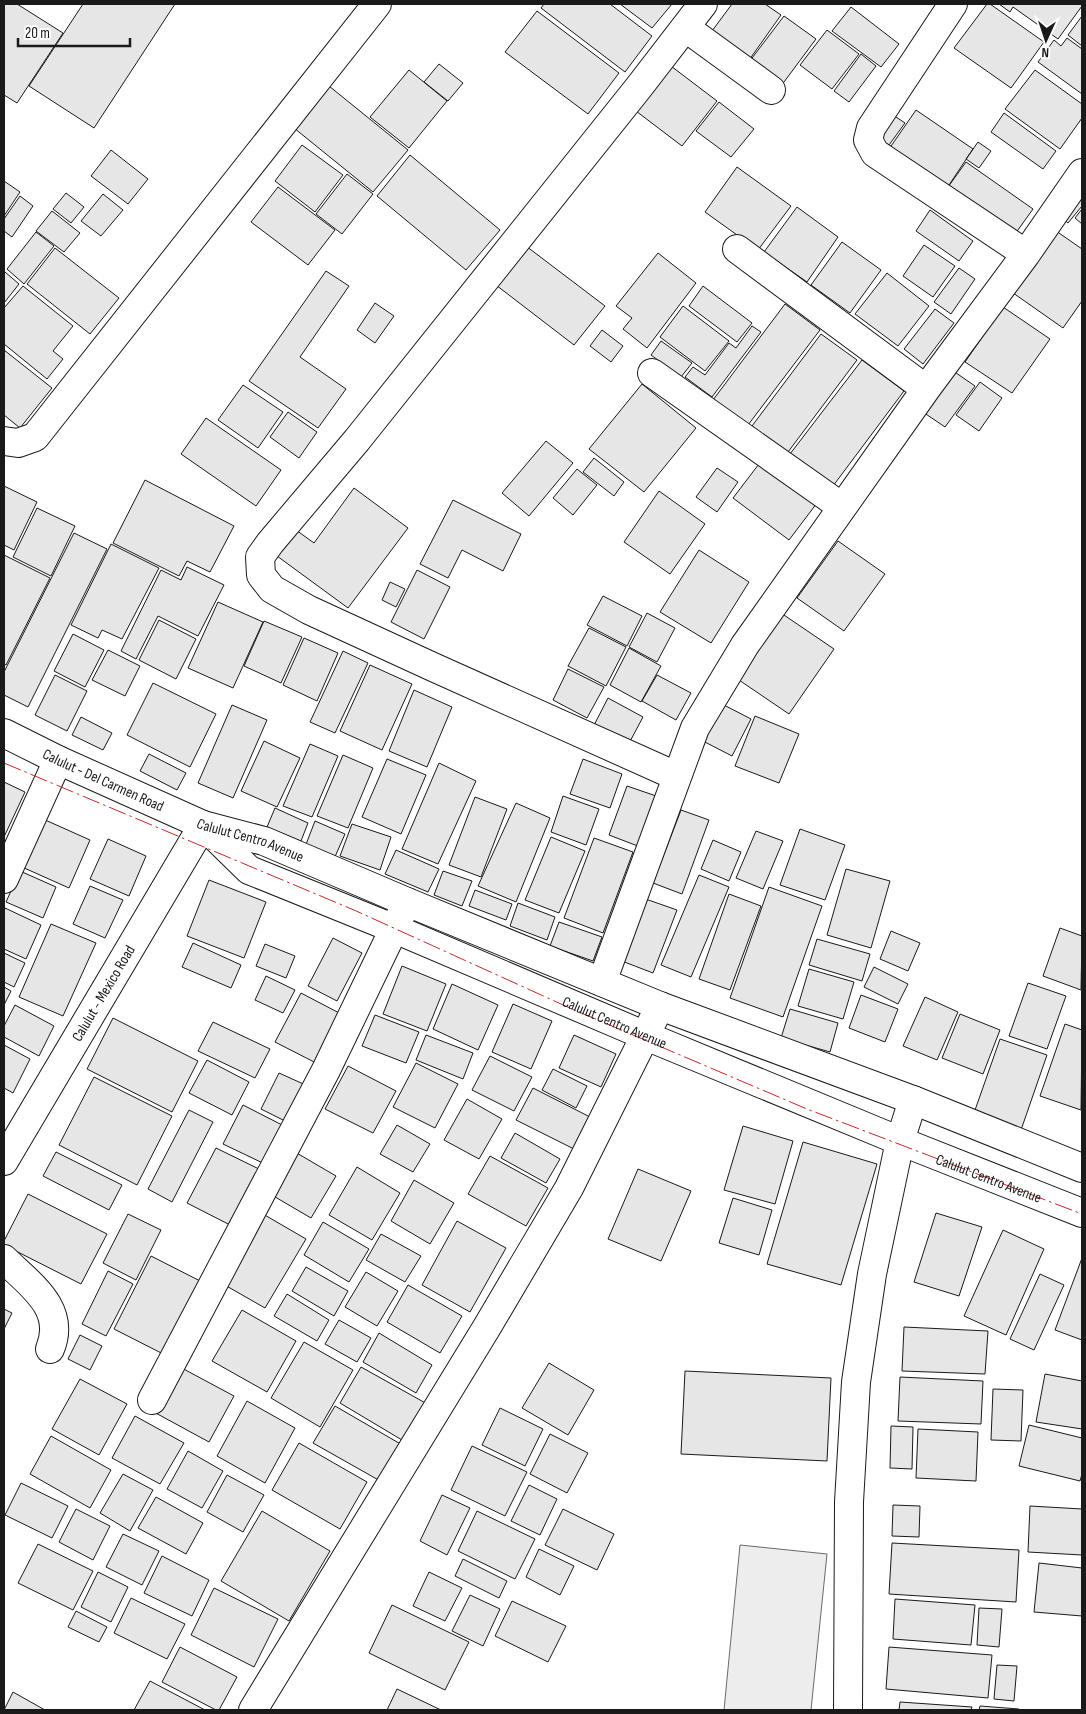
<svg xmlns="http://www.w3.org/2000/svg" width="1086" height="1714" viewBox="0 0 1086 1714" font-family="'Sofia Sans Condensed',sans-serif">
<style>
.green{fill:#ededed;stroke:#6a6a6a}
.building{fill:#e6e6e6;stroke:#1a1a1a}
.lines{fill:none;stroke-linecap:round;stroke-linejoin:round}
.minor-casing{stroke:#1a1a1a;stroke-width:30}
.major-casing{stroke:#1a1a1a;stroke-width:30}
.minor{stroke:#fff;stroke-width:28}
.major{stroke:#fff;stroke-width:28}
.power{stroke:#c62828;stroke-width:1;stroke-dasharray:18 4 2.5 4;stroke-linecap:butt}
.labels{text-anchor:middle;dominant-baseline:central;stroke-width:4;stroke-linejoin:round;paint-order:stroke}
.street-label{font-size:15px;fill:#1a1a1a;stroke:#fff}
</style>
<rect width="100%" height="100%" fill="#fff"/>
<!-- green -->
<path class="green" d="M740,1545L827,1554L811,1710H724Z"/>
<!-- building -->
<path class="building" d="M4,4H17L63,33L17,103L4,95Z
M83,4H175L94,128L29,86Z
M544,4H610L652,36L625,72L541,8Z
M620,4H672L652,28Z
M732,4H765L781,15L747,63L709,35Z
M987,4H990L1044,42L1011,88L954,48Z
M999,4H1082V6L1058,39L1013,7L1010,12Z
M851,7L899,44L881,67L832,31Z
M537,11L619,73L588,114L505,52Z
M784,16L816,39L781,86L749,62Z
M1082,16V46L1068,35Z
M827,30L859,54L832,89L800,65Z
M1067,38L1082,49V94L1038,62L1054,40L1061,46Z
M861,54L876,66L849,102L834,91Z
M667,63L717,101L682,146L632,108Z
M439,64L463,83L448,101L424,82Z
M409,70L447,101L409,148L370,117Z
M1035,70L1082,104V118L1060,149L1005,109Z
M329,86L408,150L373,192L294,128Z
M719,102L754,129L731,157L696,131Z
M916,110L973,149L945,191L887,152Z
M1004,113L1056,151L1043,169L991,132Z
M893,115L905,123L889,145L877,138Z
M978,142L991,151L979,168L966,159Z
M302,145L343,175L315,212L275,181Z
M111,150L148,179L128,204L91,176Z
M410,155L500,230L466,270L377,196Z
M966,162L1033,209L1010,241L943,194Z
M737,167L791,206L758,250L705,212Z
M347,174L373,194L342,234L316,214Z
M4,181L20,192L4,216Z
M278,187L335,230L308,265L251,222Z
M66,193L84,207L71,223L53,209Z
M103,194L123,210L101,236L81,221Z
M20,196L33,206L12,237L4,231V219Z
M1082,197V206L1068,223L1056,213Z
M797,207L838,237L807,282L764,252Z
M1082,209V224L1075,218Z
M930,210L973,241L959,261L916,231Z
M52,211L80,233L64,252L36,231Z
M1049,226L1082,249V301L1063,328L1006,288Z
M36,232L54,246L24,284L7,269Z
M842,242L881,270L850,313L811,285Z
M522,243L605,306L574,345L492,282Z
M924,245L955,266L933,297L903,276Z
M55,248L119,298L90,334L27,284Z
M658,253L696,283L647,348L623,329L632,318L616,306Z
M959,268L975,279L951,314L934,302Z
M326,271L349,286L300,357L346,389L318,428L249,381Z
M5,272L19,284L4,303V274Z
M887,273L929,306L898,346L855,314Z
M23,286L73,326L53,351L63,359L47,379L4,344V308Z
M703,286L752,323L737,342L689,306Z
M375,303L394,316L375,343L357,330Z
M785,304L820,330L748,425L713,400Z
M683,306L729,341L705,371L660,337Z
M1003,307L1050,339L1012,393L965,362Z
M935,309L954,323L923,364L904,349Z
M752,326L761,332L712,397L685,377L693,367L705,375L729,343L736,348Z
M602,330L623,346L611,362L590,346Z
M821,334L857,360L788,452L752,426Z
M661,341L692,363L681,377L651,355Z
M4,350L52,388L20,428L4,415Z
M862,360L904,391L833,486L790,454Z
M946,366L975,386L945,427L917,408Z
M980,382L1002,398L979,431L956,415Z
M642,384L696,428L644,492L589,449Z
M243,385L283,412L258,448L218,420Z
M288,412L317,432L299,458L270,437Z
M206,418L281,470L256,506L181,454Z
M546,441L573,463L529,516L502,493Z
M594,458L624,482L614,496L583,472Z
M762,460L817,503L789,540L733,498Z
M717,468L738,482L717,512L696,497Z
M577,469L597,485L573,515L553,498Z
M145,480L234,526L210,572L187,561L179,576L113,543Z
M4,486L37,502L14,550L4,545Z
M354,488L408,528L348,608L277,556L296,530L314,543Z
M659,491L705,524L670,574L624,542Z
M453,500L521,534L503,571L462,550L448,578L420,564Z
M37,508L75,526L51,576L13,557Z
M74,533L107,549L28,707L4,695V672Z
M838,541L885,574L844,631L797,598Z
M111,544L159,568L122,639L102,630L98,638L71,625Z
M699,550L749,582L711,643L660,612Z
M4,555L50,578L6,665L4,664Z
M187,567L224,585L198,636L158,616L136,659L121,651L161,570L181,580Z
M417,570L450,587L424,639L391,622Z
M390,582L405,589L396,607L382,600Z
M603,596L642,616L627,646L587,625Z
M218,602L263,622L233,688L188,668Z
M647,613L675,628L657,662L629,647Z
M781,613L834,649L789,714L736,678Z
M159,620L196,639L176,679L139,660Z
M264,621L302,637L281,683L244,666Z
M589,628L626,647L606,686L568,666Z
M73,634L104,650L85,687L54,671Z
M304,638L338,653L317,701L283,685Z
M629,648L661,666L641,702L610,685Z
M108,650L140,666L125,696L92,680Z
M343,651L368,663L335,733L310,722Z
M370,665L412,684L382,750L340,731Z
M568,669L604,687L587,718L553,700Z
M55,675L87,691L67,731L35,715Z
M657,675L691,693L676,720L642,701Z
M153,683L216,714L190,767L127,735Z
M414,690L452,707L427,767L389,751Z
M608,698L643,717L627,747L592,729Z
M720,703L751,719L732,756L701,740Z
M232,705L267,720L233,798L198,783Z
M755,716L799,734L779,783L735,766Z
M81,717L112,733L103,750L72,735Z
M264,741L300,758L277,807L241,791Z
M310,744L338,756L312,817L283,806Z
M149,754L186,773L177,790L140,771Z
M343,755L373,768L348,828L317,816Z
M387,759L426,775L401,834L362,817Z
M583,759L622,774L610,808L570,794Z
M439,763L476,781L438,864L402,849Z
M4,782L25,792L4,837Z
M627,786L662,798L643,848L609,835Z
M563,796L599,809L586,845L551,832Z
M475,797L507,809L481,877L449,865Z
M516,803L550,818L516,902L478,886Z
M275,808L308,823L301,841L267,827Z
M681,810L709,820L682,894L653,883Z
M43,819L90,840L69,888L22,867Z
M315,821L345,834L334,859L305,847Z
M352,824L391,837L380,870L340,856Z
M800,829L845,845L825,900L780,885Z
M756,831L783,841L763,889L736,878Z
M551,837L585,851L559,913L525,900Z
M594,838L633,852L603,933L564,918Z
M108,839L146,856L129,896L90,879Z
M713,840L741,852L729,881L701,869Z
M396,850L439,869L428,892L385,874Z
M846,869L890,881L871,948L827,935Z
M20,871L56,887L43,918L6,902Z
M443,871L472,881L462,906L434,895Z
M699,875L729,887L691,977L661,965Z
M209,880L266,902L244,958L187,936Z
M90,886L123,900L105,938L73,924Z
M769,887L822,906L783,1017L730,998Z
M475,890L512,904L506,920L469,906Z
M729,894L761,906L730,990L699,979Z
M637,896L677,910L653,973L614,958Z
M518,903L555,917L547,940L510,926Z
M5,908L41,925L26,959L4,949V912Z
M559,922L602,937L593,961L550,946Z
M51,924L96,943L63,1016L19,997Z
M1060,928L1082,936L1081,990L1043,976Z
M891,931L920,943L908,971L880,959Z
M333,938L362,953L337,1001L308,986Z
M817,939L870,954L862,981L809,965Z
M193,943L241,965L231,988L182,967Z
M265,944L295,956L286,978L256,966Z
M4,953L25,963L14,987L4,982Z
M402,966L446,984L427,1031L383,1014Z
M874,967L908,984L898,1004L864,987Z
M809,969L854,982L843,1019L798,1006Z
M266,976L295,990L283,1013L255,1000Z
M1028,983L1066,996L1047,1049L1009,1036Z
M452,984L498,1005L478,1050L433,1029Z
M4,987L11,991L4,1005Z
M301,993L343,1015L318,1064L275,1042Z
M861,995L898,1009L885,1042L849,1028Z
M925,997L958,1012L937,1060L903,1046Z
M513,1004L552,1021L531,1069L492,1052Z
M15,1005L54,1026L39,1056L4,1037V1026Z
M790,1009L838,1023L830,1052L781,1038Z
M960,1014L1000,1030L983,1074L942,1058Z
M375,1015L419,1032L406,1063L362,1046Z
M113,1018L198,1061L172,1112L87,1069Z
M213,1022L270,1049L255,1078L198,1051Z
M1065,1024L1082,1030L1081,1110L1040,1096Z
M426,1035L473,1053L463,1079L416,1060Z
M574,1035L616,1054L601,1087L559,1068Z
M1000,1039L1047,1055L1021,1130L974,1113Z
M4,1045L30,1059L13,1093L4,1088Z
M490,1056L532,1077L514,1111L472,1090Z
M207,1060L249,1082L232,1115L189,1093Z
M416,1063L458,1084L435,1128L393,1107Z
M348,1066L396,1091L373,1133L325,1109Z
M553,1069L587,1086L576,1108L542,1090Z
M279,1073L310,1087L291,1124L261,1109Z
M94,1077L172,1116L137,1185L59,1145Z
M533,1088L592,1118L576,1150L516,1120Z
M467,1099L502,1119L479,1159L444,1140Z
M243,1105L288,1128L269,1166L223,1144Z
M189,1110L213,1122L172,1202L148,1189Z
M397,1125L430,1144L413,1172L380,1154Z
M743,1126L793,1141L775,1204L724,1190Z
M515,1133L560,1159L546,1183L501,1158Z
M803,1142L877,1164L841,1285L767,1264Z
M216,1148L263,1171L234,1227L187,1203Z
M56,1152L122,1185L109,1210L43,1176Z
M295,1152L336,1176L311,1218L270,1194Z
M490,1156L548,1188L526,1226L468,1194Z
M357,1167L400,1193L372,1240L329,1215Z
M638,1169L691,1191L661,1261L608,1239Z
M414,1180L454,1203L430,1244L391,1221Z
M28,1194L107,1234L81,1284L4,1245V1241Z
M733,1198L772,1210L759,1255L719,1243Z
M936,1213L982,1227L959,1296L914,1282Z
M128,1214L161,1230L136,1280L103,1263Z
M263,1214L306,1239L265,1308L223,1284Z
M457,1221L506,1248L470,1312L422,1285Z
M323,1222L369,1249L349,1282L304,1255Z
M1003,1230L1044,1249L1006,1335L964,1316Z
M381,1234L421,1256L405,1282L366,1260Z
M151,1256L208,1285L171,1358L114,1329Z
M1082,1258V1340L1055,1330Z
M306,1267L348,1291L334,1316L292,1291Z
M108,1271L133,1284L106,1336L82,1324Z
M366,1272L398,1291L377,1326L345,1307Z
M1040,1274L1064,1285L1034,1350L1010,1339Z
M408,1285L462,1316L440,1353L387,1322Z
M287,1294L329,1320L317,1341L274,1316Z
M4,1309L12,1313L4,1329Z
M242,1310L296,1341L267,1392L212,1361Z
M339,1320L371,1338L357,1362L325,1344Z
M904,1327L988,1331L985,1374L902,1371Z
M379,1333L432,1365L416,1393L363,1362Z
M80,1335L102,1346L90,1370L68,1359Z
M304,1342L353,1370L320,1427L271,1398Z
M549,1363L594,1390L568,1435L522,1408Z
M178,1366L234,1396L209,1442L152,1411Z
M361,1367L429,1405L407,1443L340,1403Z
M685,1371L831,1378L827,1461L681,1454Z
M1045,1374L1082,1381V1429L1036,1422Z
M900,1377L983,1381L981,1424L898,1421Z
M80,1379L127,1404L99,1455L52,1429Z
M993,1389L1023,1390L1021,1441L991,1440Z
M247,1401L295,1428L265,1483L217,1456Z
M335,1406L404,1446L382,1482L313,1443Z
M500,1408L543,1429L525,1466L482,1445Z
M135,1416L184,1443L160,1484L112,1458Z
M1029,1425L1082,1438V1474L1080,1481L1019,1466Z
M891,1426L913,1427L912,1469L890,1468Z
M918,1429L978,1432L976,1481L916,1478Z
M550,1434L588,1453L567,1493L530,1474Z
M51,1436L111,1470L90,1508L30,1474Z
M299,1443L367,1482L340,1529L272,1490Z
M472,1446L527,1472L505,1516L451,1490Z
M188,1451L223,1471L202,1508L167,1489Z
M123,1474L153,1490L130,1531L100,1513Z
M227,1475L264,1495L243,1532L207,1512Z
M21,1483L68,1506L52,1538L5,1515Z
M529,1485L557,1499L540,1535L511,1521Z
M442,1495L470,1508L447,1555L420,1541Z
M156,1497L203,1523L186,1554L138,1528Z
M893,1505L920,1506L919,1537L892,1536Z
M1030,1506L1082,1509V1555L1028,1552Z
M76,1509L110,1526L93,1560L59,1542Z
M563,1509L614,1534L597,1570L545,1545Z
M262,1511L330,1551L289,1621L221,1581Z
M477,1511L535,1539L515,1579L458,1551Z
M123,1534L159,1551L142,1585L106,1567Z
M892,1543L1019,1550L1016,1602L889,1594Z
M38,1544L93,1571L73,1610L18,1583Z
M539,1549L574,1566L560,1595L526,1577Z
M162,1556L209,1580L192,1616L144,1593Z
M463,1559L507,1581L499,1598L455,1576Z
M1039,1563L1082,1568V1616L1034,1612Z
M98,1572L128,1587L111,1622L81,1607Z
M429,1572L462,1588L445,1621L413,1606Z
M214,1588L278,1619L254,1667L191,1635Z
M470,1595L500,1609L483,1646L452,1631Z
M131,1598L185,1624L167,1659L114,1633Z
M895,1599L975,1605L971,1645L893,1639Z
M512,1601L566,1626L548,1662L495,1636Z
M392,1605L469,1642L445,1690L369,1653Z
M979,1608L1002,1609L999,1647L977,1645Z
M76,1611L107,1627L99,1642L68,1627Z
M180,1647L237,1677L219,1710H216L162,1682Z
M889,1647L992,1655L988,1698L886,1689Z
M997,1665L1017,1666L1014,1701L994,1699Z
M150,1681L205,1710H134Z
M397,1689L441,1710H387Z
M13,1692L45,1710H4Z
M900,1702L972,1707L971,1710H899Z
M980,1706L1019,1709V1710H979Z"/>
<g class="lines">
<defs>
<path id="minor" d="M953,4L871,128L868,140L875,153L1026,254
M686,28L771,90
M737,249L926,389
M652,373L842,507
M4,441L18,443L35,437L377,4
M676,776L433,667L309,610L272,589L261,575L260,557L270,543L357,440L639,87L703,4
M4,879L58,760
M602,982L695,728L745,645L926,389L1026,254L1082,173
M4,1259C29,1284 67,1308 50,1349
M152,1400L326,1070L407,902
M253,1710L487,1327L569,1188L660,1006
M848,1710L849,1502L856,1382L872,1274L900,1141L913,1100"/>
<g id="major">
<path id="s1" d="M4,733L58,760L203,825L264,841L407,902L660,1006L913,1100L1082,1168"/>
<path id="s2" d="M204,826L249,870L395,929L646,1036L900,1141L1082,1213"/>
<path id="s3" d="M4,1161L203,825"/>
</g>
</defs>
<!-- minor casing -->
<use href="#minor" class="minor-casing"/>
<!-- major casing -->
<use href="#major" class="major-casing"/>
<!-- minor -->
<use href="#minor" class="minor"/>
<!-- major -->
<use href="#major" class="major"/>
<!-- power -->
<path class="power" id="s4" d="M4,763L354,910L572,1009L807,1109L1082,1214"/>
</g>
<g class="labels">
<!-- street labels -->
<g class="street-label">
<text stroke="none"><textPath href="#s1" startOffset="110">Calulut - Del Carmen Road</textPath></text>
<text stroke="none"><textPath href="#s1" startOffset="269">Calulut Centro Avenue</textPath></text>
<text stroke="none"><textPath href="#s3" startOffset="195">Calulut - Mexico Road</textPath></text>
<text stroke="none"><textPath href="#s2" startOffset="459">Calulut Centro Avenue</textPath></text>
<text stroke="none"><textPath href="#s4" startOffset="1069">Calulut Centro Avenue</textPath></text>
</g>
</g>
<!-- border -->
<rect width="1086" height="1714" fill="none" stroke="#1a1a1a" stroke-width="10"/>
<!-- north arrow -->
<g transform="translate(1046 40) rotate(183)" stroke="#ffffff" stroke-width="4" paint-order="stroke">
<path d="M0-4L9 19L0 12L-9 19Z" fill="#1a1a1a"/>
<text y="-8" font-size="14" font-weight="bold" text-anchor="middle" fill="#1a1a1a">N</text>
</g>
<!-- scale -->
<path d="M18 38v8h112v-8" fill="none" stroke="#1a1a1a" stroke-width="2.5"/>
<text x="25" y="38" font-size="15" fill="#1a1a1a" stroke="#ffffff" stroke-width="4" paint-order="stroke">20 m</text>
</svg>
